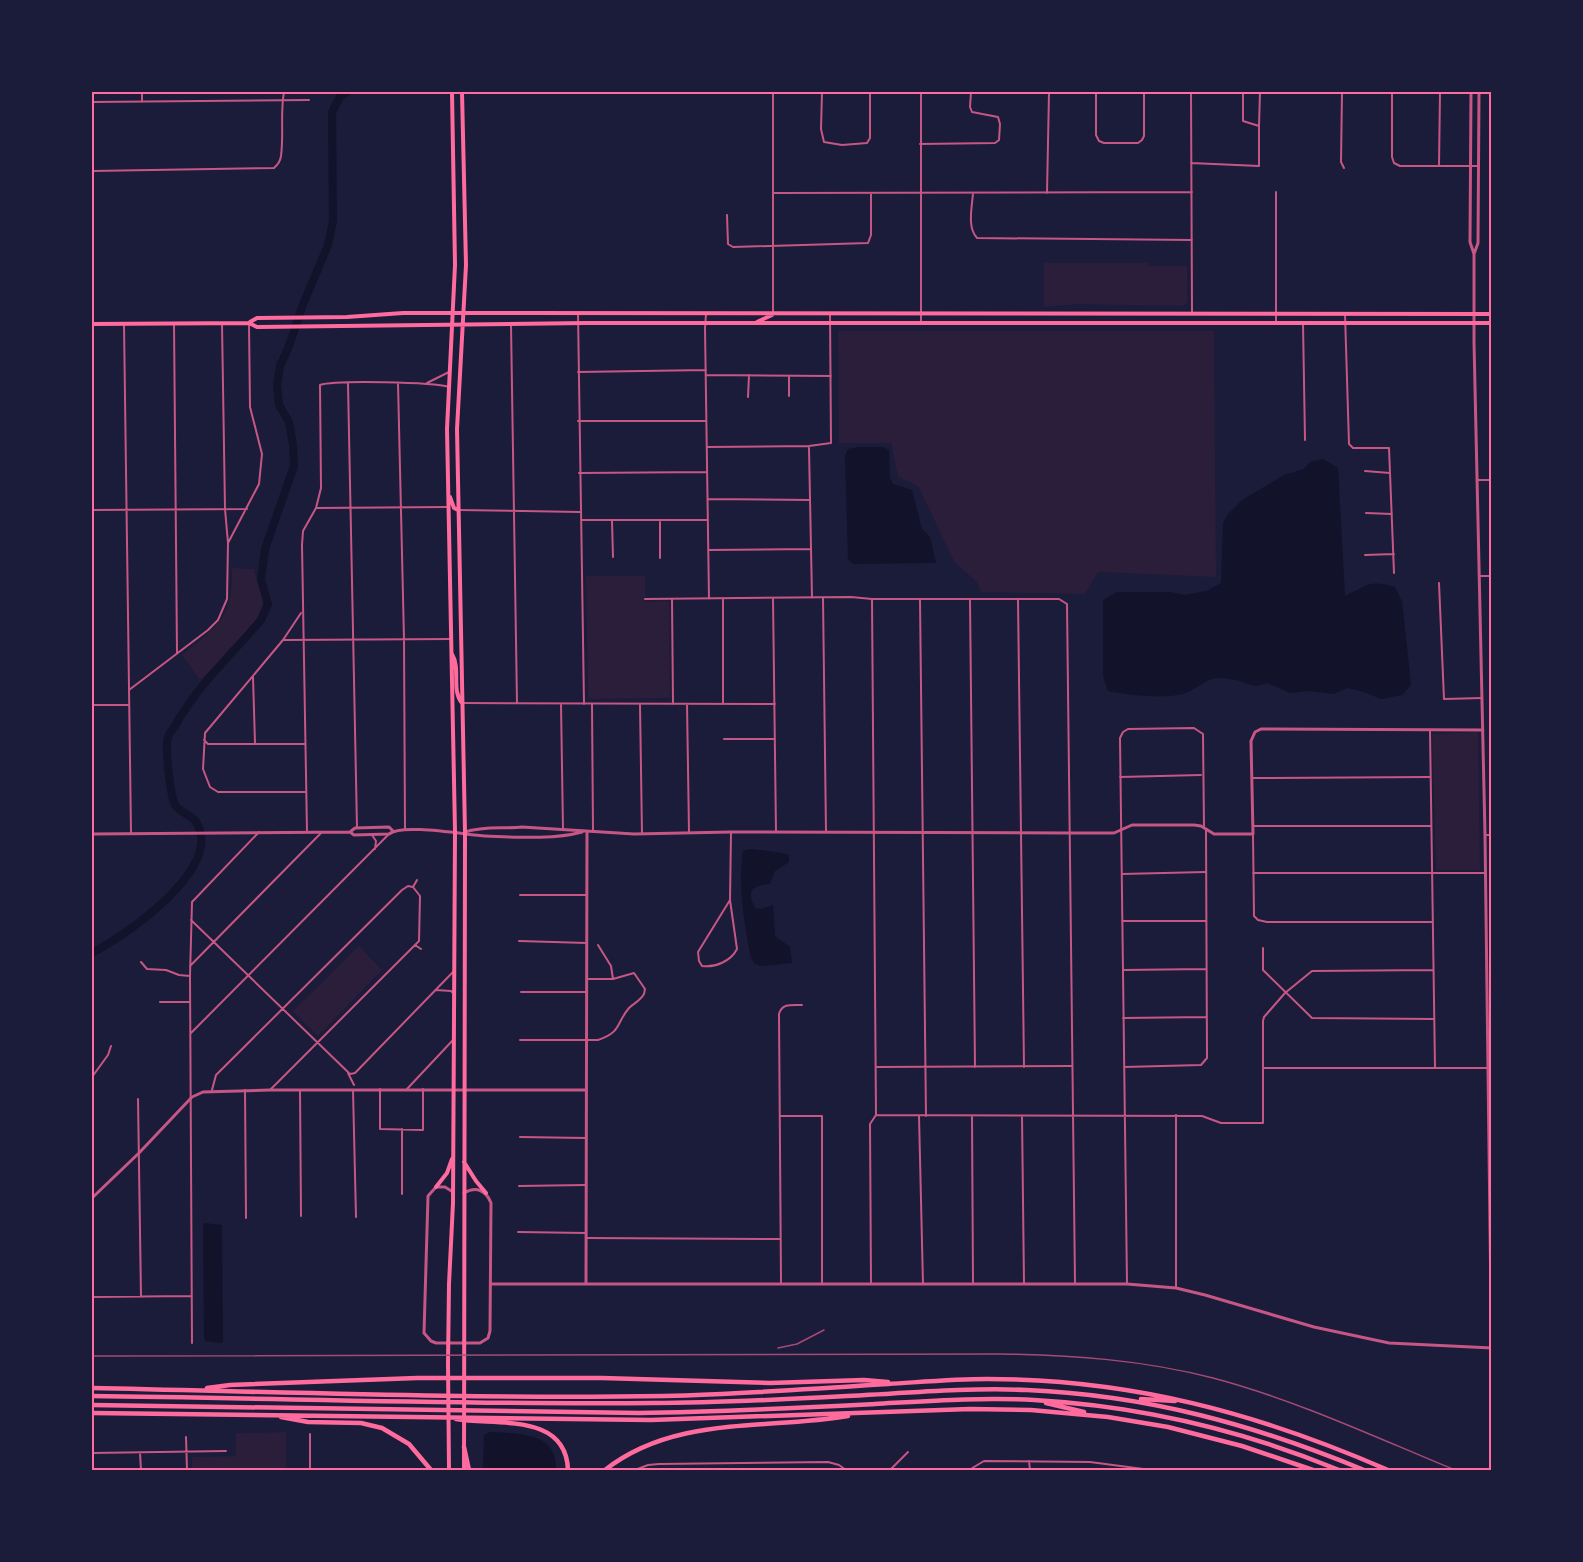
<svg xmlns="http://www.w3.org/2000/svg" width="1583" height="1562" viewBox="0 0 1583 1562" font-family="Karla,sans-serif">
<style>
.green{fill:#2a1e3b}
.water{fill:#12122b}
.lines{fill:none;stroke-linecap:round;stroke-linejoin:round}
.river{stroke:#12122b;stroke-width:8}
.minor{stroke:#c65784;stroke-width:2}
.tertiary{stroke:#c65784;stroke-width:3}
.primary{stroke:#ff6b9d;stroke-width:4}
.motorway{stroke:#ff6b9d;stroke-width:4.5}
.rail{stroke:#a44b75;stroke-width:1.5}
.neatline{fill:none;stroke:#ff6b9d;stroke-width:2}
</style>
<rect width="100%" height="100%" fill="#1b1b3a"/>
<!-- green -->
<path class="green" d="M1044,263H1148V266H1187V302L1183,306L1077,304L1044,307Z
M838,331H1214L1216,577L1098,572L1085,594L981,592L976,581L955,563L918,486L898,477L891,443H839Z
M232,568L254,569C255,580 263,588 263,600C263,623 216,665 200,680L182,655C218,625 233,619 232,568Z
M586,576H645V602L669,601L670,698L588,699Z
M1478,732L1480,870H1436L1432,734Z
M359,946L382,970L318,1036L293,1011Z
M286,1432V1470H192V1457L236,1456V1433Z"/>
<!-- water -->
<path class="water" d="M859,447H883L889,450L890,478L893,484L912,490L922,529L930,537L936,563L853,564L848,559L845,455L848,449Z
M1323,459L1338,468L1345,596C1367,586 1369,579 1395,587L1402,601L1411,685L1402,695L1381,699L1364,692L1347,688L1334,694L1307,691L1290,693L1267,683C1253,689 1249,683 1236,680C1231,679 1222,678 1217,678C1209,678 1193,691 1183,694C1162,699 1129,695 1108,691L1103,676V600L1117,592H1170L1185,595L1206,591L1221,583L1223,523L1228,514L1242,500L1284,475L1304,469L1310,462Z
M750,849C759,850 783,852 789,855V862L775,871L770,884C752,886 746,890 755,908L760,909L773,905L775,936L790,947L792,963L761,966L755,964L751,958C744,922 738,887 743,851Z
M203,1223L222,1225L223,1341L221,1343L206,1341L204,1339Z
M490,1432C519,1434 557,1431 556,1470H483L484,1435Z"/>
<g class="lines">
<!-- river -->
<path class="river" d="M92,953C125,936 225,868 196,822C192,815 179,812 175,805C170,794 166,754 167,742C167,736 172,730 175,726C197,686 232,654 261,620L268,604L261,580L265,549L294,466L293,445L289,422L279,405L277,385L280,366L289,346L302,307L328,245L333,221L332,112L340,97L347,92"/>
<!-- minor -->
<path class="minor" d="M92,92V102
M142,92V102
M822,92L821,129L824,142L842,145L867,143L870,138V92
M921,92V322
M1096,92V135L1099,141L1104,143H1138L1142,140L1144,136V92
M1191,92L1192,312
M1243,92V121L1259,126L1260,92
M1342,92L1341,162L1344,168
M1392,92V157L1394,163L1400,166H1479
M92,102L309,100
M920,144L995,143L999,140L1000,124L998,117L972,112L970,107L971,92
M1191,163L1259,166V126
M1439,166L1440,92
M92,171L274,168C278,164 280,162 281,156C284,134 280,113 284,92
M774,193L1192,192
M973,193C972,208 967,227 977,238L1192,240
M1047,193L1049,92
M727,215L728,244L733,247L868,243L871,235V193
M578,313L584,704
M706,314L705,328L709,599
M773,314V92
M1345,314L1349,444L1353,448H1389L1394,573
M1276,321V192
M174,323L177,653
M1303,323L1305,440
M124,324L131,833
M222,324L225,509L228,543
M511,325L517,703
M578,372L706,370
M706,375L831,376
M789,376V396
M398,383L404,639L405,830
M427,383L449,372
M348,384L357,828
M748,397L749,375
M578,421H706
M707,447L809,446L831,443L830,313
M809,448L812,598
M1365,471L1390,473
M579,473L707,472
M1477,480H1492
M708,499L810,500
M316,508L448,507
M92,510L247,509
M458,510L580,512
M1366,513L1392,514
M581,520H707
M612,521L613,557
M660,522V558
M709,550L811,549
M1365,555L1394,554
M1479,576H1492
M1439,583L1444,699L1482,698
M773,598L776,832
M823,598L826,832
M645,599L851,597L872,599H1059L1067,604L1075,1283
M672,599L673,704
M723,599V704
M920,600L926,1116
M970,600L975,1067
M1018,600L1024,1067
M301,613L283,640L205,733L203,769L210,787L218,792H305
M283,640L451,639
M253,677L255,743
M129,690L208,630L218,620L227,599L228,543L259,484L262,454L250,407L249,324
M462,703L775,704
M561,704L563,829
M592,704L593,832
M687,704L689,832
M92,705H129
M640,705L642,834
M1430,731L1435,1067
M724,739H775
M204,740L208,744H305
M1120,777L1201,775
M1252,778L1429,777
M1253,826H1430
M307,832L302,545L303,531L316,508L321,488L320,385C335,380 433,382 449,387
M372,835L376,841L375,849
M1253,835L1254,916L1258,920L1267,922H1433
M1485,835H1492
M1253,873H1484
M1122,874L1205,872
M413,887L417,880
M520,895H586
M730,900L698,952L699,961L702,966C715,968 731,961 737,949L730,900L731,832
M191,920L350,1074L355,1073L453,972
M1122,921H1205
M519,941L587,943
M415,945L421,949
M598,945L611,966L613,979
M1263,948V970L1312,1018L1434,1019
M141,962L147,969L166,970L179,975L190,976
M190,966L322,832
M1123,970L1206,969
M436,990L451,991L453,993
M521,992H587
M160,1002H190
M1123,1018L1207,1017
M191,1033L389,834
M520,1040H598C622,1032 616,1023 629,1008C634,1003 640,1001 644,994L645,989L634,973L613,979H587
M876,1067L1071,1066
M1124,1067L1201,1065L1207,1058L1206,830
M1264,1068H1488
M348,1073L354,1085
M92,1077L108,1055L111,1046
M380,1089V1129L423,1130V1089
M407,1089L453,1040
M212,1090L216,1075L402,890L408,886L413,887
M245,1090L246,1218
M270,1090L419,941L420,896L413,887
M300,1090L301,1216
M353,1090L356,1217
M138,1099L141,1297
M876,1115L1202,1116L1221,1123H1263V1021L1264,1017L1285,993L1312,971L1433,970
M1176,1115V1288
M780,1116H822V1284
M919,1116L923,1284
M972,1116L973,1284
M1022,1116L1024,1284
M520,1137L586,1138
M519,1186L585,1185
M402,1194V1129
M518,1232L586,1233
M587,1238L779,1239
M781,1283L779,1014C782,1003 792,1005 802,1005
M871,1284L870,1124L876,1115L872,599
M1127,1284L1120,738L1123,732L1128,729L1194,728L1203,734L1204,827
M92,1297L191,1296
M192,1343L190,976L192,902L259,832
M186,1437L187,1470
M92,1453L226,1451
M140,1453L141,1470
M1029,1461L1030,1470
M310,1470V1434
M635,1470L648,1465L659,1464L828,1462L839,1465L846,1470
M890,1470L908,1452
M969,1470L984,1461L1090,1462L1151,1470"/>
<!-- tertiary -->
<path class="tertiary" d="M1471,92L1470,242L1474,254V342L1485,835L1492,1382
M1474,254L1478,243L1479,92
M350,832L355,828L389,827L393,831
M465,832C483,826 503,829 522,827L634,834L731,832L1070,833H1114L1132,825H1194L1201,826L1214,834H1253L1251,741L1255,732L1261,729L1483,730
M92,834L350,832L354,835L389,834C402,823 466,835 485,836C514,837 553,840 582,832
M453,1192L445,1187H436L428,1196L424,1333L431,1341L436,1343H480L488,1338L490,1331L491,1203C486,1190 476,1186 464,1193
M92,1198L139,1153L192,1097L203,1092L270,1090H586
M586,1283L587,832
M491,1284H1127L1176,1288L1205,1295L1314,1327L1389,1343L1492,1348"/>
<!-- primary -->
<path class="primary" d="M462,92L466,265L457,429L465,832L464,1470
M250,322L257,318L347,317L403,313H521L1492,314
M757,322L772,315
M92,324L249,323L257,327L586,323H1492
M450,497L454,508L458,510
M452,654C461,669 451,690 462,703
M464,1162L476,1181L486,1193
M436,1187L447,1173L452,1159
M449,1470L448,1363L449,1284L453,1203L455,831L447,429L455,265L452,92"/>
<!-- motorway -->
<path class="motorway" d="M92,1388C282,1392 473,1399 664,1396C739,1394 813,1389 888,1384C921,1382 954,1379 987,1379C1131,1379 1257,1413 1388,1470
M207,1388L230,1385L417,1378H602L770,1383L864,1380L888,1382
M92,1396C279,1398 466,1405 653,1403C731,1403 808,1398 885,1394C933,1391 980,1388 1027,1390C1147,1395 1255,1425 1364,1470
M1141,1399L1175,1401
M1046,1403L1084,1412
M92,1405L639,1413C718,1412 796,1408 875,1404C928,1401 981,1397 1034,1400C1140,1406 1242,1430 1339,1470
M92,1413L651,1420L970,1409L1031,1410L1108,1417L1168,1427L1242,1446L1313,1470
M281,1417L308,1422L361,1423L382,1428L409,1444L431,1470
M456,1419C496,1426 566,1412 568,1470
M464,1447L469,1470
M605,1470C675,1415 766,1430 848,1416"/>
<!-- rail -->
<path class="rail" d="M778,1348L797,1344L824,1330
M92,1356L1001,1354C1073,1355 1143,1360 1213,1378C1296,1400 1375,1437 1455,1470"/>
</g>
<!-- border -->
<rect width="1583" height="1562" fill="none" stroke="#1b1b3a" stroke-width="186"/>
<rect x="93" y="93" width="1397" height="1376" class="neatline"/>
</svg>
